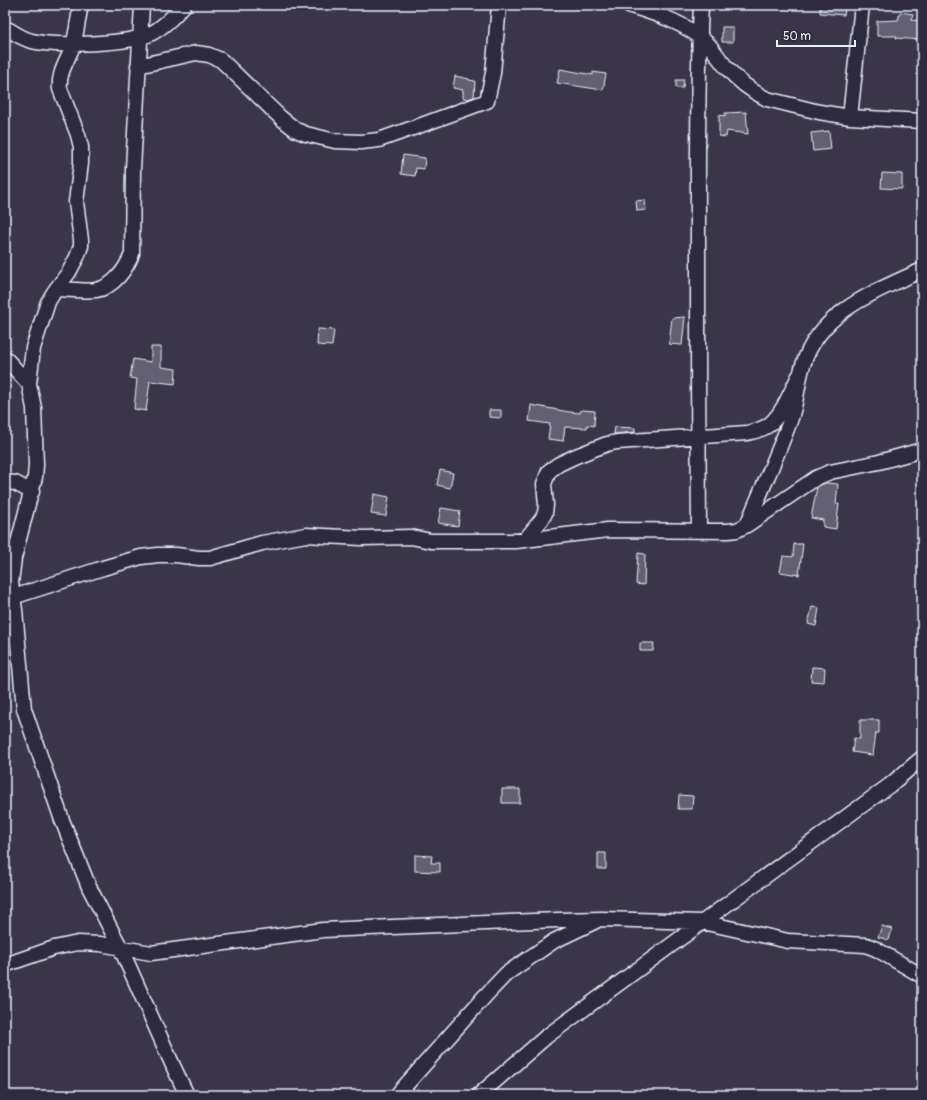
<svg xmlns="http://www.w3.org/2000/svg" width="927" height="1100" viewBox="0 0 927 1100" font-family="Pangolin,sans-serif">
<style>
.building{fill:#636171;stroke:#e8f1f8}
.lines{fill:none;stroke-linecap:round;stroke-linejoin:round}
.minor-casing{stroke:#e8f1f8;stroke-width:17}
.minor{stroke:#2f2a3d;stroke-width:14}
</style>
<rect width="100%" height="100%" fill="#3a3648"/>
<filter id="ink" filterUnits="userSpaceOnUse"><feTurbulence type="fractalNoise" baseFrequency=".025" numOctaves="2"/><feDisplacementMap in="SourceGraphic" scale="8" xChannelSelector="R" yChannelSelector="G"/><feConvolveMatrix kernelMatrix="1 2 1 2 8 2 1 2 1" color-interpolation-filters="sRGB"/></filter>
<g filter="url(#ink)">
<!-- building -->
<path class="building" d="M820,5H846L844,15L820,13Z
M900,12L913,14L912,20L922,21L921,40L896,38L897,36H877V21L898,20Z
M722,27H733V42H722Z
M560,69L593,75V72L606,74L603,90L557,83Z
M455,76L469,79V80L475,81L474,97L468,99L463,98V90L453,88Z
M676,80H684L683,88H676Z
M746,112L748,134L727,131L726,137L719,136V115L725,116V113Z
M829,131L831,149L813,151L811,133Z
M403,155L425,158L424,169L416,168L415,176L401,174Z
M882,173L902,174V189L881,188Z
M645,200L646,210L637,211L636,201Z
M685,317L682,345L669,344L672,318Z
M318,329L334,330L332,346L317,345Z
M151,347H161V367L176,369L175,384L150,381L146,411L134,409L137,379L130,378L133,359L151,362Z
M531,405L569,412L580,413L581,410L595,411L594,426L587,425V428L565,427L563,441L548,439L550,424L529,421Z
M489,410H501V418L489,417Z
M615,427L635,428V432L614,434Z
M440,470L453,473L450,488L437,485Z
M825,483L838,484L836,504H839L836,529L823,527V520L811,518L817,487Z
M374,494L389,497L386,516L371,514Z
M441,508L460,511L458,526L438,523Z
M794,544H803L799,575L780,572L783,556L793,557Z
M638,553L645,554L644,585L636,584Z
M812,607L819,608L816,626L808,624Z
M640,643H654L653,651H640Z
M812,667L825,668L824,682L811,681Z
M860,720H879V733H876L873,755L852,752L854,738L860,739Z
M502,789H520V803H502Z
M679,795L693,796L692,809H678Z
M598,853H606V869H598Z
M415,855L432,856L431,863H440V872L415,871Z
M882,926L892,929L889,940L878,937Z"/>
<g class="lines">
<defs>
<path id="minor" d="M81,5C78,18 77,32 73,45C68,61 58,72 60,89L78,135L81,147V163L76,202L81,240V246L77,257L69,272L54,292L48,302L33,348L29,384L34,408L36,465L35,477L14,558L11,583L15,610L24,709L62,820L89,887L121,949L174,1068L187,1095
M628,5C657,14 687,23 709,45C715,52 720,60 726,67C737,80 751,91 767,99L819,112L850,117L922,121
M5,28C14,32 22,39 32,41C54,47 133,44 152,33C165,26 175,15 184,5
M138,66L196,53L209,55L221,60L281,118L296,130L306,134L335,141L361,142L379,140L427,123L487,101L493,73L499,5
M850,117L862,5
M56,289C67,289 86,292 96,290C114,287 126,269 132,254L133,169L142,5
M5,358L29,384
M5,482L15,483L32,492
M747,525C761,491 777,456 790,421C797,403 797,383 803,365C820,311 875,292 922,270
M699,531C698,438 698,346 698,253C698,170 697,87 701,5
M525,540L542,519L545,513L546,505L544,484L549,471L559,464L576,456L607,444L617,442L747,433C755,431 765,429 771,423C784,411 791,391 799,376
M13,597L103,568L141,557L158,555H176L199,558H210L262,543L306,535L362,538L411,537L431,541H516L608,530L728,531L737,530L747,525L816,478L830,472L879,462L922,450
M5,965L54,948L78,943L100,944L151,953L323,930L558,920L601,919L702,922L788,941L866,945L876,949L922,976
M397,1095L485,996L506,974L554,941L596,921
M479,1095L547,1036L890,785L922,758"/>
</defs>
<!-- minor casing -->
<use href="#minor" class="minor-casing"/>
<!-- minor -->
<use href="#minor" class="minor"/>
</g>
</g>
<!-- margin -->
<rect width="927" height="1100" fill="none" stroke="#2f2a3d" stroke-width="20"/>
<rect x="10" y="10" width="907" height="1080" fill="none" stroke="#e8f1f8" stroke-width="1.5" filter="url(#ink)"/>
<!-- scale -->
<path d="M777 40v6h78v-6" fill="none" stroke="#e8f1f8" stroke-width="2"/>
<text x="783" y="40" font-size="12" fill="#e8f1f8" stroke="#2f2a3d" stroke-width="3" paint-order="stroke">50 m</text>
</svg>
